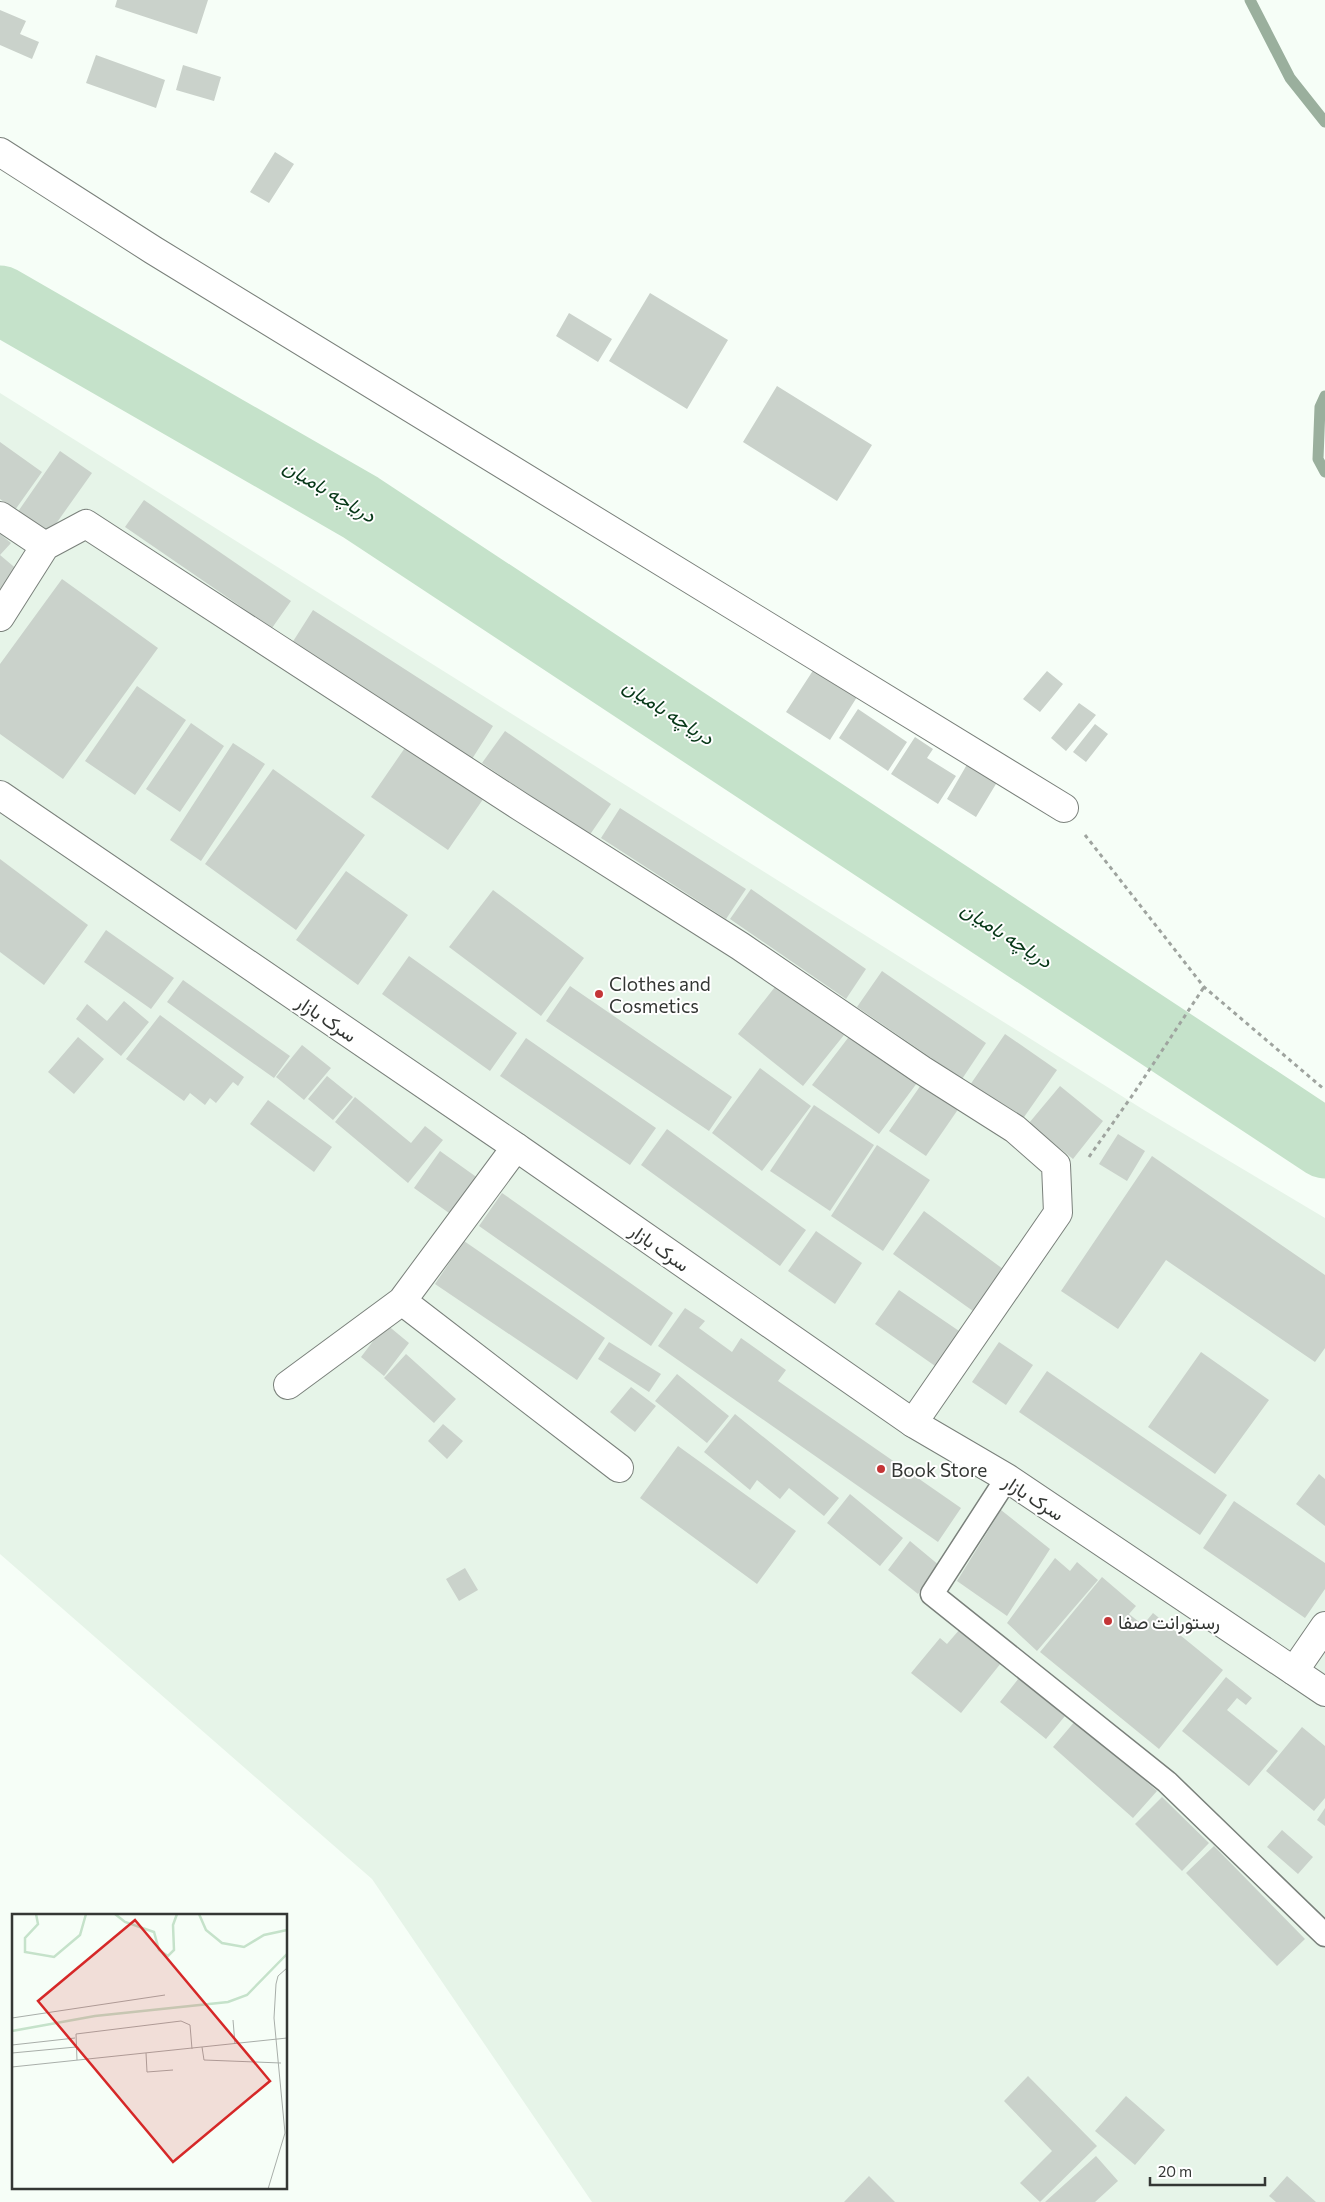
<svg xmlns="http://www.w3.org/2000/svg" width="1325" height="2202" viewBox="0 0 1325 2202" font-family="Commissioner,Vazirmatn,sans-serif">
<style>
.built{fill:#e6f4e8}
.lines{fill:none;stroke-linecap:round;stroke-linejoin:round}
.stream{stroke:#9aaf9d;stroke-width:11}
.river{stroke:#c5e2ca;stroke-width:69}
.building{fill:#cad2cb}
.lane-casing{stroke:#7a807b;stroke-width:25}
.street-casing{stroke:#7a807b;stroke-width:30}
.secondary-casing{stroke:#7a807b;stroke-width:30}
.path{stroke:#9fa49f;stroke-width:3;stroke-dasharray:4 4;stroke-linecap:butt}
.lane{stroke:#fff;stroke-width:22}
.street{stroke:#fff;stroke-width:28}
.secondary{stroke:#fff;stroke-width:28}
.poi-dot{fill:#c43537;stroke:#fff;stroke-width:2}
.labels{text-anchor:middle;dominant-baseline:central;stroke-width:4;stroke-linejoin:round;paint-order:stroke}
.poi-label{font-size:19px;fill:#343734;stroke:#fff;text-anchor:start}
.street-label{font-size:19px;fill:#343734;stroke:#fff}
.water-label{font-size:20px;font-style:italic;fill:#073818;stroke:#fff}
.inset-river{fill:none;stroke:#c5e2ca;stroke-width:2.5}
.inset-road{fill:none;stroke:#a8aea9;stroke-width:1}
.view{fill:#d62828;fill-opacity:0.15;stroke:#d62828;stroke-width:2.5}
.inset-edge{fill:none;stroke:#343734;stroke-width:2.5}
</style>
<rect width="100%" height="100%" fill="#f6fef7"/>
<!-- built -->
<path class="built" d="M0,393L1144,1110L1325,1218V2202H592L372,1879L0,1554Z"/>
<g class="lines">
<!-- stream -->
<path class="stream" d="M1250,0L1290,78L1325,122
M1325,396L1320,407L1318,459L1325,472"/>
<!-- river -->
<path class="river" d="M0,300L360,507L1325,1144"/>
</g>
<!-- building -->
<path class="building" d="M117,0H208L197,34L115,7Z
M0,10L26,21L20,34L39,42L32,59L0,45Z
M96,55L165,80L156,108L86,83Z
M183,65L221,77L214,101L176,90Z
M275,152L294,164L269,203L250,192Z
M650,293L728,340L687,409L609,361Z
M569,313L612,339L598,362L556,336Z
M777,386L872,445L837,501L743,442Z
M0,442L42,472L15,510L0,499Z
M60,451L92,473L48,535L17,513Z
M144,500L291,601L272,628L125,527Z
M0,534L11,543L0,555L19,571L0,595Z
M62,579L158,648L63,779L0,734V664Z
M313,610L493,726L472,759L292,643Z
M814,669L857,697L830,740L786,712Z
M1047,671L1063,684L1040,712L1023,699Z
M137,686L186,720L135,795L85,761Z
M1079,703L1096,715L1066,751L1051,738Z
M858,709L907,742L888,771L839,738Z
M191,723L224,746L180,812L146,789Z
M1095,724L1108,734L1086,762L1073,752Z
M505,731L611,804L589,836L482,763Z
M915,737L933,749L927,758L956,776L938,804L891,774Z
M411,739L488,792L448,850L371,797Z
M233,743L265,764L201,861L170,840Z
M969,761L999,779L976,817L947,799Z
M273,769L365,835L296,930L205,864Z
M620,808L746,889L726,919L601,838Z
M0,859L88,925L44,985L0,952Z
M346,871L408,915L358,985L296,940Z
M751,889L866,969L846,999L730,919Z
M493,890L584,958L541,1016L449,947Z
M106,930L174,978L151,1009L84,962Z
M409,956L517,1033L490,1071L382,994Z
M882,971L986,1043L962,1079L857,1007Z
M183,980L290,1056L274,1078L167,1002Z
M778,983L844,1035L803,1086L738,1034Z
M570,986L732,1097L709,1131L546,1021Z
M124,1001L149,1022L121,1056L76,1019L87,1004L107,1021Z
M160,1015L244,1077L238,1086L233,1082L216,1103L210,1098L205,1105L190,1093L184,1101L126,1059Z
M851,1034L917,1083L879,1134L812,1085Z
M1005,1034L1057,1070L1022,1120L970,1085Z
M78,1037L104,1059L74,1094L48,1072Z
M526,1038L656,1128L630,1165L500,1076Z
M302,1045L331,1068L304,1100L276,1077Z
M760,1068L811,1106L762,1171L712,1133Z
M327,1076L353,1097L333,1120L308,1099Z
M923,1082L959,1108L926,1156L889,1131Z
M1060,1086L1103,1121L1073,1159L1029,1123Z
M355,1097L411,1143L425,1126L443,1140L408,1183L335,1122Z
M268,1100L332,1147L314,1172L250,1124Z
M814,1105L874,1145L830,1211L770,1171Z
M667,1129L806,1230L780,1266L641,1165Z
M1118,1134L1145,1151L1127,1181L1099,1164Z
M877,1145L930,1180L883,1251L831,1216Z
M440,1151L482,1181L456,1218L414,1188Z
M1152,1156L1325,1275V1348L1315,1362L1166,1260L1118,1329L1061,1291Z
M502,1193L673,1313L651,1346L479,1226Z
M924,1211L1003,1269L973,1311L893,1254Z
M816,1231L862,1263L835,1304L788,1271Z
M464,1241L605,1338L577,1380L435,1284Z
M899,1290L962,1333L938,1368L875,1324Z
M685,1308L705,1321L699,1328L732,1352L741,1338L786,1370L778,1381L961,1508L938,1542L658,1346Z
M386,1324L409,1343L384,1376L361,1357Z
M609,1342L661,1374L649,1392L598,1359Z
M999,1342L1033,1365L1006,1405L972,1382Z
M1201,1352L1269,1400L1215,1474L1148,1427Z
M406,1354L456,1399L434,1423L384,1378Z
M1047,1371L1227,1495L1200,1535L1019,1412Z
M677,1374L729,1416L707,1443L655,1401Z
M631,1387L656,1406L635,1432L610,1412Z
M735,1414L839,1498L824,1516L789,1488L780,1499L757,1480L750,1490L704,1452Z
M443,1424L463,1441L447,1459L428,1441Z
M678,1446L796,1531L757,1584L640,1498Z
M1319,1474L1325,1479V1526L1296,1504Z
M850,1494L903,1538L880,1566L827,1523Z
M1234,1501L1325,1563V1589L1305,1618L1203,1548Z
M1001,1510L1050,1549L1007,1616L957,1581Z
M910,1541L940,1566L918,1594L888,1570Z
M1055,1558L1070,1571L1077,1562L1098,1580L1037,1651L1007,1623Z
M465,1568L478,1590L459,1601L446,1579Z
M1102,1577L1136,1606L1129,1614L1143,1625L1153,1613L1223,1670L1159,1749L1040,1652Z
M960,1629L1005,1658L961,1713L911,1673L940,1638L947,1644Z
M1226,1677L1252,1698L1246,1705L1237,1698L1227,1710L1278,1751L1249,1786L1182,1731Z
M1019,1678L1065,1716L1046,1739L1000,1702Z
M1076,1720L1157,1791L1133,1818L1053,1747Z
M1302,1727L1325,1746V1798L1314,1811L1266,1771Z
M1162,1797L1209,1843L1182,1871L1135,1824Z
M1325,1808V1826L1317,1820Z
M1282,1830L1313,1857L1298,1874L1267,1847Z
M1214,1846L1305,1939L1277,1966L1186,1873Z
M1028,2076L1097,2146L1040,2202L1020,2183L1052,2151L1004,2101Z
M1126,2096L1165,2130L1135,2165L1095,2131Z
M1096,2156L1118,2181L1095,2202H1045Z
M869,2176L895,2202H844Z
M1287,2176L1316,2202H1276L1269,2196Z"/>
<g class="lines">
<defs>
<path id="lane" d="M1007,1478L932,1594L1167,1782L1325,1935"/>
<path id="street" d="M0,152L153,250L1064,808
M0,516L45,546
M0,617L45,546L86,524L521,807L740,946L922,1070L1015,1129L1056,1165L1058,1213L913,1423
M516,1147L402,1301L619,1468
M288,1385L402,1301
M1294,1671L1325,1626"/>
<path id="secondary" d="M0,795L516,1147L913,1423L1007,1478L1325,1692"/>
</defs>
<!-- lane casing -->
<use href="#lane" class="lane-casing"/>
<!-- street casing -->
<use href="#street" class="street-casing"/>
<!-- secondary casing -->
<use href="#secondary" class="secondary-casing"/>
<!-- path -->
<path class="path" d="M1085,835L1204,987L1325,1090
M1089,1157L1134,1093L1204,987"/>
<!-- lane -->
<use href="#lane" class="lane"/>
<!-- street -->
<use href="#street" class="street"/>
<!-- secondary -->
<use href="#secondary" class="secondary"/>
</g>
<!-- markers -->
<g class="poi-dot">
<circle cx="599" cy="994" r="5"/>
<circle cx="881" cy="1469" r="5"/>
<circle cx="1108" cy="1621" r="5"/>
</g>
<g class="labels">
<!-- poi labels -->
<g class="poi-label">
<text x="609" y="983">Clothes and<tspan x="609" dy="22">Cosmetics</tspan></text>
<text x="891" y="1469">Book Store</text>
<text x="1118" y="1621">رستورانت صفا</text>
</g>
<!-- street labels -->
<g class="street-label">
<text transform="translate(327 1018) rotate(34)">سرک بازار</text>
<text transform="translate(660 1247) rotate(35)">سرک بازار</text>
<text transform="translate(1034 1497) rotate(33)">سرک بازار</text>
</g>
<!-- water labels -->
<g class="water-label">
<text transform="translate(330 490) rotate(31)">دریاچه بامیان</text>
<text transform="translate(669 711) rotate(33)">دریاچه بامیان</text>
<text transform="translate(1007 934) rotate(33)">دریاچه بامیان</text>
</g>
</g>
<!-- overview -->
<g transform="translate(12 1914)">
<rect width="275" height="275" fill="#f6fef7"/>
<path class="inset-river" d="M24,0L26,10L13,24V38L42,43L68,21L74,0M103,0L113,8L142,18L147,36L156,42L162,36L161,11L165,0M187,0L194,16L210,29L232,33L252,21L275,16M0,117L83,102L216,88L235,81L275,40"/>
<path class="inset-road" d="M0,104L153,81M221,106L223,130M0,131L63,124M190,133L192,146L269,149M0,139L64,133M134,139L135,158L161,156M65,146L64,120L169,107L178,111L180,135M0,153L275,124M256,275L273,219L262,104L264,70L266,62L275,54"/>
<path class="view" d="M123,6L258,167L161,248L26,87Z"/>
<rect width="275" height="275" class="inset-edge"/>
</g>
<!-- scale -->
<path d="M1150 2177v8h115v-8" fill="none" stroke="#343734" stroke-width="2.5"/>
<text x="1158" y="2177" font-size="15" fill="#343734" stroke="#ffffff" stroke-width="4" paint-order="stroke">20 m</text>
</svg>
